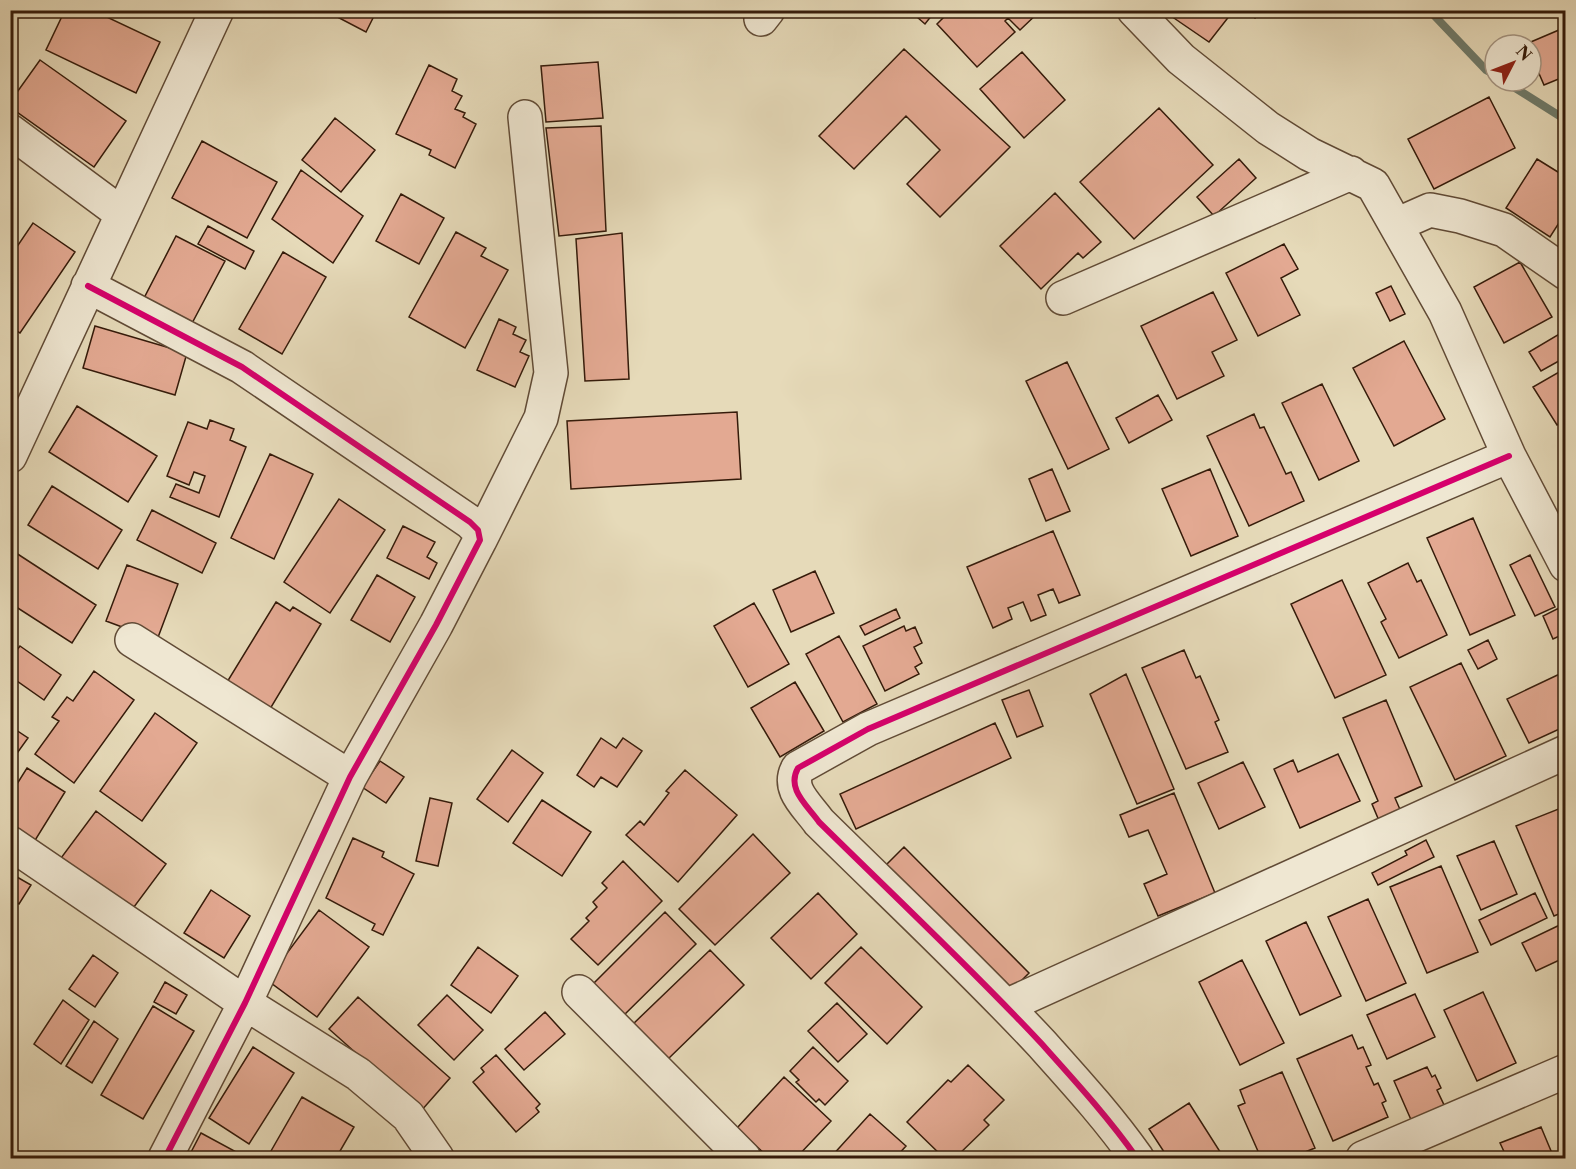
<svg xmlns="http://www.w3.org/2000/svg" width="1576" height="1169" viewBox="0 0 1576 1169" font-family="'Libre Caslon Text',serif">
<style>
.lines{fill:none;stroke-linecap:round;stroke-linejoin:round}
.stream{stroke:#6f7b6b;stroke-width:8}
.building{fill:#e3a992;stroke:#351b0a;stroke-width:1.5}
.minor-casing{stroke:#614b36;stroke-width:36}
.minor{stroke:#efe7d2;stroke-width:33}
.cycleway-casing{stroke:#efe7d2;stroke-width:10}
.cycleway{stroke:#d6006c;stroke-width:6}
</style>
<rect width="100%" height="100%" fill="#e6dab9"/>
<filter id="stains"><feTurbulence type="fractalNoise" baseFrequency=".00333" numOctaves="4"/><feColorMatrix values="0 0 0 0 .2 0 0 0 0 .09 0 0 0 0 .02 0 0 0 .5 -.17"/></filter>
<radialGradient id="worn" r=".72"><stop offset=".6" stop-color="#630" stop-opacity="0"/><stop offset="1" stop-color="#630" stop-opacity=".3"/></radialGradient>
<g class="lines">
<!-- stream -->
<path class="stream" d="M1429,10L1486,70L1495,75
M1504,81L1566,120"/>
</g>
<!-- building -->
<path class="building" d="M65,10H92L160,42L136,93L46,50Z
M324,10H377L366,32Z
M909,10H936L925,24Z
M951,10H1041L1020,30L1008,18L1005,21L1015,32L977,67L937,24Z
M1172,10H1234L1209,42L1168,14Z
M1245,10H1263L1255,18Z
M1566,27V76L1544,85L1531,55V45L1526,44Z
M904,49L1010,147L940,217L907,184L940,150L906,116L854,169L819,136Z
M1022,52L1065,100L1024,138L980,89Z
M40,60L126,121L94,167L10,107V102Z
M598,62L603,118L546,122L541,66Z
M429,65L457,79L452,91L462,96L455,109L465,113L463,117L476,124L455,168L429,155L431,150L396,134Z
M1489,97L1515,148L1434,189L1408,139Z
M1159,108L1213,165L1134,239L1080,182Z
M335,118L375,150L341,192L302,160Z
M601,126L606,231L559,236L546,128Z
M202,141L277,182L247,238L172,198Z
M1239,159L1256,178L1214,216L1197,197Z
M1537,159L1566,177V212L1550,237L1506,208Z
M301,170L363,216L333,263L272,219Z
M1055,193L1101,242L1083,258L1078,253L1041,289L1000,246Z
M401,194L444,218L419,264L376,241Z
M33,223L75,252L20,333L10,327V257Z
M208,226L254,251L245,269L198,244Z
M456,232L486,248L481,256L508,270L465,348L409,317Z
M622,233L629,379L585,381L576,239Z
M176,236L225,261L190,327L142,302Z
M1284,244L1298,269L1281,278L1300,315L1258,336L1226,273Z
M283,252L326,277L282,354L239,329Z
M1520,262L1552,317L1504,343L1474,287Z
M1391,286L1405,314L1390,321L1376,293Z
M1213,292L1237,340L1212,352L1224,376L1177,399L1141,326Z
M499,319L516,327L513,334L526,340L520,352L529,356L515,387L477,370Z
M95,326L187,353L175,395L83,368Z
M1566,330V357L1541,371L1529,352Z
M1404,341L1445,419L1394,446L1353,368Z
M1067,362L1109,449L1068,469L1026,381Z
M1566,368V420L1557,425L1533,387Z
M1322,384L1359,461L1319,480L1282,403Z
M1158,395L1172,420L1129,443L1116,418Z
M77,406L157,456L128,502L49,452Z
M737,412L741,479L571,489L567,421Z
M1254,414L1260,428L1264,427L1286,474L1291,472L1304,501L1249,526L1207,436Z
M210,420L234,429L230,440L246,447L219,517L170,497L176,484L199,493L205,476L194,472L189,485L167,476L188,422L207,429Z
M270,454L313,474L274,559L231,538Z
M1052,469L1070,511L1046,521L1029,479Z
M1210,469L1238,536L1191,556L1162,489Z
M52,486L122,530L98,569L28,525Z
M339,499L385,530L330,613L284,582Z
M152,510L216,543L202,573L137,540Z
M1473,518L1515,615L1470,635L1427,538Z
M403,526L435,542L427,557L437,563L429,579L387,558Z
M1053,531L1080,595L1059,603L1053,589L1038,595L1046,615L1031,621L1023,602L1008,608L1012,619L993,628L967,567Z
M13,551L96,605L72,643L10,603V556Z
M1530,555L1555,607L1535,616L1510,565Z
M1408,563L1417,582L1421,580L1447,635L1399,658L1381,622L1386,619L1368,583Z
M127,565L178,584L157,640L106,621Z
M815,571L834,613L791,632L773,590Z
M377,575L415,597L390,642L351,620Z
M1342,580L1386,675L1335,698L1291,604Z
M276,602L290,611L293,607L321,624L267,714L224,687Z
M754,603L789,664L748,687L714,626Z
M1559,608L1566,622V633L1553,639L1543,616Z
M896,609L900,618L865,635L860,626Z
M904,626L906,631L915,627L922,643L914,647L922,663L915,667L919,674L885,691L863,646Z
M839,636L877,704L843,722L806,654Z
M1488,640L1497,659L1478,669L1468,650Z
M20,646L61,675L44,700L10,676V659Z
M1184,650L1196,678L1200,676L1219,720L1215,722L1228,752L1186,769L1142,668Z
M1461,663L1506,756L1455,780L1410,687Z
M94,671L134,700L74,783L35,754L59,721L52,717L67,697L73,701Z
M1566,671V726L1529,743L1507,699Z
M1126,674L1174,789L1137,804L1090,694Z
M795,682L824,731L780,757L751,708Z
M1029,690L1043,726L1017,737L1002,700Z
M1386,700L1422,786L1395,798L1402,814L1380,823L1372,804L1378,801L1343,718Z
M155,713L197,743L142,821L100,791Z
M995,723L1011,758L856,829L840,794Z
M10,726L28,738L10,763Z
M601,738L616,748L623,738L642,751L617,787L601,777L594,787L577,775Z
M512,750L543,773L508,822L477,799Z
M1338,754L1360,801L1300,828L1274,769L1293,760L1298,772Z
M380,761L404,777L386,803L362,787Z
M1243,762L1265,807L1219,829L1198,783Z
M27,768L65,792L34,842L10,828V795Z
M685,770L737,815L678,882L626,835L640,821L644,825L669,793L666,791Z
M1174,793L1215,893L1158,916L1144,884L1167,874L1148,830L1129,837L1120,815Z
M430,798L452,803L438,866L416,861Z
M542,800L591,832L562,876L513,843Z
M1566,806V911L1554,916L1516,826Z
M96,811L166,864L131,911L61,858Z
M753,834L790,873L715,945L679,909Z
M353,838L384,852L382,857L414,874L383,935L372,930L375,924L326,898Z
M1426,840L1434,857L1378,885L1372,873L1407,855L1405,851Z
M1494,841L1517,894L1481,910L1457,856Z
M904,847L1029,973L1001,1001L876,875Z
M623,861L662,901L598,965L571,939L589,921L586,918L597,907L593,902L607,888L602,883Z
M1441,866L1478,952L1427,973L1390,887Z
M10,873L31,885L19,904L10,899Z
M211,890L250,916L224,958L184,933Z
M818,893L857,934L811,979L771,938Z
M1535,893L1547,918L1491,945L1479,920Z
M1368,899L1406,983L1366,1001L1328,917Z
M319,910L369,947L317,1017L267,980Z
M665,912L696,944L622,1017L591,986Z
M1306,922L1341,996L1300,1015L1266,941Z
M1566,922V957L1536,971L1522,943Z
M478,947L518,976L491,1013L451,985Z
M861,947L922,1007L887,1044L825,983Z
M710,950L744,985L666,1061L632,1025Z
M93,955L118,973L95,1007L69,989Z
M1242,960L1284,1043L1240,1065L1199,982Z
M165,982L187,995L176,1014L154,1002Z
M1483,992L1516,1063L1477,1081L1444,1010Z
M1415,994L1435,1037L1387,1059L1367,1015Z
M447,995L483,1030L454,1060L418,1025Z
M358,997L450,1078L421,1111L329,1029Z
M63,1000L89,1020L61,1064L34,1044Z
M837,1003L867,1034L838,1062L808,1031Z
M153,1006L194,1031L143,1119L101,1095Z
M545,1012L565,1034L524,1070L505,1049Z
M94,1021L118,1039L92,1083L66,1066Z
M1352,1035L1358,1049L1363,1047L1371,1065L1366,1067L1374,1085L1378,1083L1386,1101L1382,1103L1388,1117L1333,1141L1297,1059Z
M253,1047L294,1073L249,1144L209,1118Z
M813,1047L848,1081L825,1105L819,1099L816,1102L796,1082L799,1080L790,1071Z
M496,1055L540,1104L536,1108L539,1112L516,1132L473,1082L484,1072L481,1068Z
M968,1065L1004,1100L984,1120L989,1125L955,1158H944L907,1122L948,1080L951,1082Z
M1427,1067L1432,1077L1435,1075L1441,1088L1437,1090L1445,1107L1412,1122L1394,1081Z
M1282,1072L1315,1148L1290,1158H1261L1238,1106L1245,1103L1240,1090Z
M784,1077L831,1121L796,1158H769L737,1128Z
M302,1097L354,1127L336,1158H267Z
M1189,1103L1224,1158H1168L1149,1129Z
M870,1114L906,1146L895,1158H830Z
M1541,1127L1554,1158H1507L1500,1143Z
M201,1133L240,1154L238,1158H188Z"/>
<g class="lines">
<defs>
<path id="minor" d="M1134,10L1181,59L1268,128L1309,154L1373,185L1445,312L1509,456L1566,565
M761,19L768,10
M10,131L122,214
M1396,225L1430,210L1460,216L1504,230L1566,273
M88,286L242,367L470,522L478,530L480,540L436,625L350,777L245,1003L165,1158
M1063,298L1351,173
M10,456L217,10
M480,540L541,418L551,373L525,117
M132,640L350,777
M10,843L245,1003L358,1074L408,1116L437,1158
M579,992L744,1158
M1006,1006L1566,752
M1137,1158C1108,1117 1075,1081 1041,1043C970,967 893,895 819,822C807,805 786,789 798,768L868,729L1509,456
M1363,1158L1566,1071"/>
</defs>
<!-- minor casing -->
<use href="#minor" class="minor-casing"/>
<!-- minor -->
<use href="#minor" class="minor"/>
<defs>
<path id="cycleway" d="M88,286L242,367L470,522L478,530L480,540L436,625L350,777L245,1003L165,1158
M1137,1158C1108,1117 1075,1081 1041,1043C970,967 893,895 819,822C807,805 786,789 798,768L868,729L1509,456"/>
</defs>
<!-- cycleway casing -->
<use href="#cycleway" class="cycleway-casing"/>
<!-- cycleway -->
<use href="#cycleway" class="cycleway"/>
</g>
<!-- margin -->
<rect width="1576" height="1169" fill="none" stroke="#e6dab9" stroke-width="36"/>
<rect x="12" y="12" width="1552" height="1145" fill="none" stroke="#351b0a" stroke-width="3"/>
<rect x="18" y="18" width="1540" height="1133" fill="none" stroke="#351b0a" stroke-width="1.5"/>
<!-- north arrow -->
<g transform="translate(1513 63) rotate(48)"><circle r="28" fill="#efe7d2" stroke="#a59582" stroke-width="1.5"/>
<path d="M0-4.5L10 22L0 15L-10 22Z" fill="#8f2418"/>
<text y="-9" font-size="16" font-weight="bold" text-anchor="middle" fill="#351b0a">N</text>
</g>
<rect width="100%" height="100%" filter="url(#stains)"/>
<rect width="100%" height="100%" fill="url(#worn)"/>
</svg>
